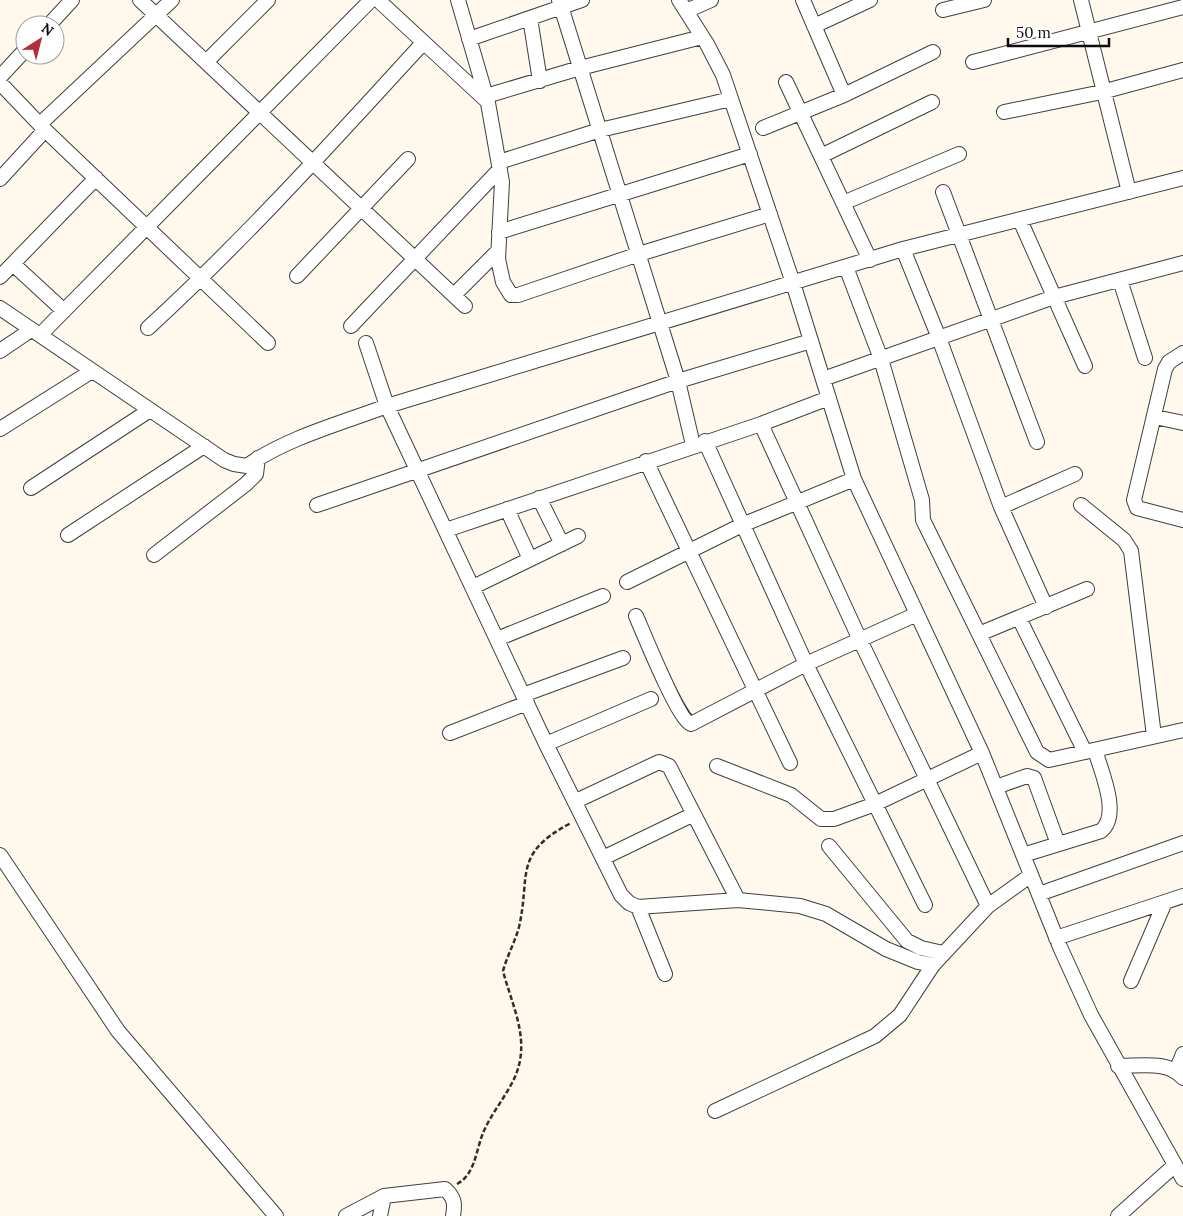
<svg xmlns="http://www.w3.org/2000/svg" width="1183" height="1216" viewBox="0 0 1183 1216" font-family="Lora,serif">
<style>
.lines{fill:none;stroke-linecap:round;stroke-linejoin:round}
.minor-casing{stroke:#3f3f3f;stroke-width:16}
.path{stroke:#2e2e2e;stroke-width:2.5;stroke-dasharray:5 2.5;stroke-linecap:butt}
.minor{stroke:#fff;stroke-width:14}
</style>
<rect width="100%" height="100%" fill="#fef9ec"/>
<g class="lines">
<defs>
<path id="minor" d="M140,0L465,306
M378,0L488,102
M458,0L488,103L502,182L498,259L503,282L511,295H518L639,254L770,214
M559,0L678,381L693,445
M679,0L707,44L723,75L793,283L854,479L982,753L1060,947L1091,1015L1183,1179
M803,0L844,95
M1081,0L1129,192
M943,10L984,0
M686,11L711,0
M530,18L540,81
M49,25L72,0
M814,26L870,0
M469,39L582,0
M206,62L268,0
M973,62L1183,7
M0,77L25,50
M786,82L870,260
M0,83L45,130L268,343
M486,96L580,68L702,37
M1004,112L1102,92L1183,70
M40,124L172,0
M763,128L844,95L933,52
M821,156L932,102
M499,162L600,130L731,99
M0,179L45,130
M943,192L1037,442
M843,203L959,154
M1020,220L1085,366
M499,232L750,154
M903,249L939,338L1001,507L1046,607
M13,264L64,311
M846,267L881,359L922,500L923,520L1037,752L1049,760L1183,730
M297,276L408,159
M0,277L96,178
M1120,280L1145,358
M454,295L498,251
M0,308L224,460L234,464L247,466C286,438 342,423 387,406L903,249L1183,178
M351,326L500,169
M148,328C245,239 334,140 423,43
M40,335L371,0
M366,343L387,406L546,744L621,895L629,903L638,907L738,900L800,906L826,914L886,949L918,962L933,965L988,906L1031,875
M0,351L31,330
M1183,353L1169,362L1165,369L1134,500L1137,508L1183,520
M823,379L1054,297L1183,263
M1155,417L1183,423
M761,424L860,640L988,906
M0,429L92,371
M705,441L806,664L925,905
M646,461L790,763
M31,488L150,410
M539,498L562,544
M317,505L678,381L811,341
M1081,505L1124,540L1131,551L1154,736
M1001,507L1075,474
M507,509L530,559
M446,530L761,424L829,398
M68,535L204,446
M154,555L246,484L256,474L258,458
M627,582L742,525L854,479
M473,587L578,536
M636,616C643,632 679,721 691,724L806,664L917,614
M1019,618L1085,752
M979,634L1087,589
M497,639L603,596
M523,695L623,658
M450,733L527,703
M546,744L651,699
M717,766L791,795L821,819H834L875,804L982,753
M996,787L1027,776L1034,778L1058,844
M576,801L659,762L669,766L738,900
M829,846L907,941L921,948L943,953
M0,855L118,1031L276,1216
M1023,855L1101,831C1121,815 1101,771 1095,750
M603,858L694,814
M1039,894L1183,843
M638,907L665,974
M1056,938L1183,896
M1131,981L1165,902
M1118,1066C1140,1066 1168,1060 1183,1078
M1176,1071L1183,1054
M715,1111L875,1036L900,1015L933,965
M346,1216L384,1196L445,1189C455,1198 455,1204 453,1216
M380,1216L384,1196
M1118,1216L1175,1165"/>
</defs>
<!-- minor casing -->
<use href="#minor" class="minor-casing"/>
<!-- path -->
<path class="path" d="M457,1184C475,1175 476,1150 483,1133C490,1116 503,1100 512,1083C533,1044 513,1009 503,971C507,956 515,942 519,927C531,875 512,854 571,823"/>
<!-- minor -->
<use href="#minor" class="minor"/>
</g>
<!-- north arrow -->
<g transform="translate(40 40) rotate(36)"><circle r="24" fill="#ffffff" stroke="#9e9e9e"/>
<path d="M0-4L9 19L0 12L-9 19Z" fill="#b12f3b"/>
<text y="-8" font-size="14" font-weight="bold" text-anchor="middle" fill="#0c0c0c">N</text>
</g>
<!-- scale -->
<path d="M1008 38v8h101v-8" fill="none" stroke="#0c0c0c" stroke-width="2.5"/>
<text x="1016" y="38" font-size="15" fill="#0c0c0c" stroke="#ffffff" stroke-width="4" paint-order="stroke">50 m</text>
</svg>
